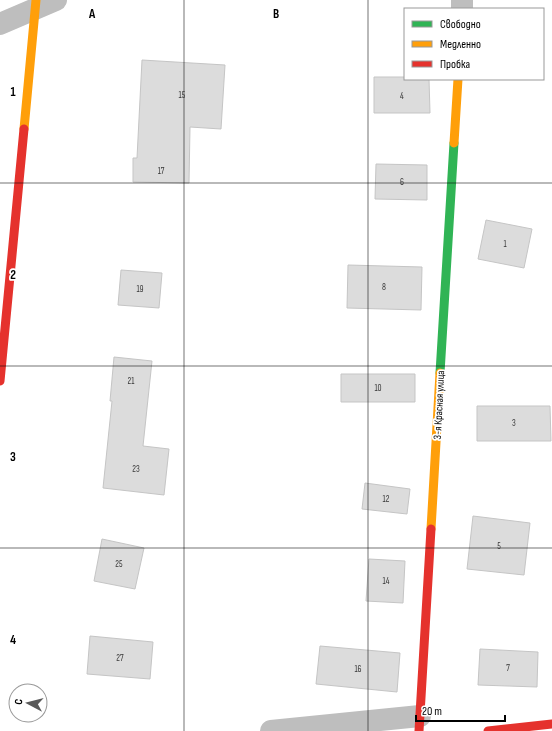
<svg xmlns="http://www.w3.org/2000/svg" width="552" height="731" viewBox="0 0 552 731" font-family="'Sofia Sans Condensed',sans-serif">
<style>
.building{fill:#dcdcdc;stroke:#c5c5c5}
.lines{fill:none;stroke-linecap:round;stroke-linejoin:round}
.street{stroke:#bebebe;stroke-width:22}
.fast{stroke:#30b455;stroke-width:9}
.slow{stroke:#ff9f0a;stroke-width:9}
.jam{stroke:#e5322d;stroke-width:9}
.grid{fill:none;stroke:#000;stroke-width:1;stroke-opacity:0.55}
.labels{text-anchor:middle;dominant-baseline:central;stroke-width:3.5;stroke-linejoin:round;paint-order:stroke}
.number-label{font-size:9px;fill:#373737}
.street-label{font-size:11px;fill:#000;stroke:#fff}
.grid-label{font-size:13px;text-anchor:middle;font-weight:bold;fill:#000;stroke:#fff;stroke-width:3.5;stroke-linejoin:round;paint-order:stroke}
</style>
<rect width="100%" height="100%" fill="#fff"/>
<!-- building -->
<path class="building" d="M142,60L225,65L221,129L190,127L189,183L133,182V158H137Z
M374,77H405V79H429L430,113H374Z
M376,164L427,165V200L375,199Z
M486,220L532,229L524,268L478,259Z
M348,265L422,267L421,310L347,308Z
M121,270L162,273L159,308L118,305Z
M114,357L152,361L143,446L169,449L164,495L103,488L112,401H110Z
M341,374H415V402H341Z
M477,406H550L551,441H477Z
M365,483L410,489L407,514L362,509Z
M473,516L530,523L524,575L467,569Z
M102,539L144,548L135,589L94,581Z
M369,559L405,561L403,603L366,601Z
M90,636L153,642L150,679L87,674Z
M320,646L400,653L397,692L316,684Z
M480,649L538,652L537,687L478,685Z"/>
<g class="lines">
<!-- street -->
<path class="street" d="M462,9V0
M0,24L56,0
M271,731L420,716"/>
<!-- fast -->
<path class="fast" d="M440,373L454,143"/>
<!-- slow -->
<path class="slow" d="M24,129L36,0
M454,143L458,79
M431,529L440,373"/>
<!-- jam -->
<path class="jam" d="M0,381L24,129
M419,731L431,529
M488,731L552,724"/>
</g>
<!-- grid -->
<path class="grid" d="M184,0V731M368,0V731M0,183H552M0,366H552M0,548H552"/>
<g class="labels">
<!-- number labels -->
<g class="number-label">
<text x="182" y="95">15</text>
<text x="402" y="96">4</text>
<text x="161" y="171">17</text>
<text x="402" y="182">6</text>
<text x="505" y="244">1</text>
<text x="384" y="287">8</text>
<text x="140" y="289">19</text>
<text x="131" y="381">21</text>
<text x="378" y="388">10</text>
<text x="514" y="423">3</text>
<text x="136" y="469">23</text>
<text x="386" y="499">12</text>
<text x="499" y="546">5</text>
<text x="119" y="564">25</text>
<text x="386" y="581">14</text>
<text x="120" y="658">27</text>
<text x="508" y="668">7</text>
<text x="358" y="669">16</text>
</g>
<!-- street labels -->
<g class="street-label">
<text transform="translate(439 405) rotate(-87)">3-я Красная улица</text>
</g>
</g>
<g class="grid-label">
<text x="92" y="18">A</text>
<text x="276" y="18">B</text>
<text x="13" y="96">1</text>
<text x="13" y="279">2</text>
<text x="13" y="461">3</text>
<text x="13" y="644">4</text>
</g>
<!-- legend -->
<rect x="404" y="8" width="140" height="72" fill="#ffffff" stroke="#999999"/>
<rect x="412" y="21" width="20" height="6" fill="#30b455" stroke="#999999"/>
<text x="440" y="28" font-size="12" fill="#000000">Свободно</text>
<rect x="412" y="41" width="20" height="6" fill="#ff9f0a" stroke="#999999"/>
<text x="440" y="48" font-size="12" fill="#000000">Медленно</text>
<rect x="412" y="61" width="20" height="6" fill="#e5322d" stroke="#999999"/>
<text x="440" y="68" font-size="12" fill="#000000">Пробка</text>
<!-- north arrow -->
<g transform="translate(28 703) rotate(277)"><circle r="19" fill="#ffffff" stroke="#999999"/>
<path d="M0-3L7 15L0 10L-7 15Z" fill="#595959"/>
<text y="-6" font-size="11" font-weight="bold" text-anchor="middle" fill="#000000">С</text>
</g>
<!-- scale -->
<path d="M416 715v6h89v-6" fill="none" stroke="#000000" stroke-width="2"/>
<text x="422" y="715" font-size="12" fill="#000000" stroke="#ffffff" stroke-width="3" paint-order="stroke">20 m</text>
</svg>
